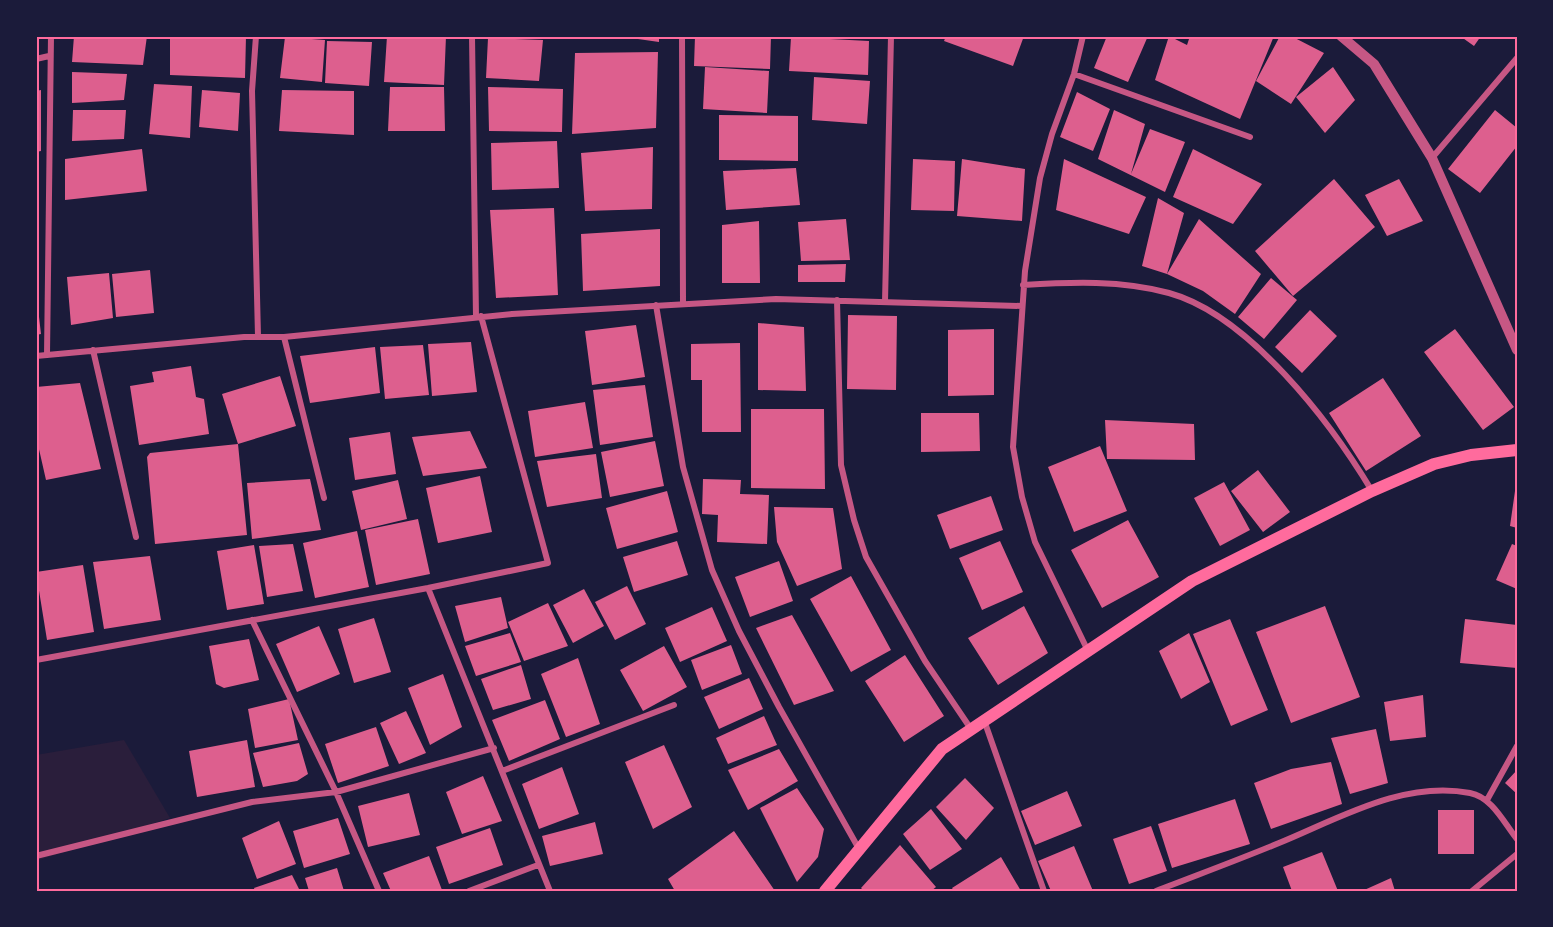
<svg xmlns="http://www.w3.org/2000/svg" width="1553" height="927" viewBox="0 0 1553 927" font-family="'Nunito Sans',sans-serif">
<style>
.green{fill:#2a1e3b}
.building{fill:#dd5f8e}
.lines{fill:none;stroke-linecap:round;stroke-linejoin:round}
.minor{stroke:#c65784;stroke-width:6}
.tertiary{stroke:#c65784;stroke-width:10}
.secondary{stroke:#ff6b9d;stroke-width:12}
.neatline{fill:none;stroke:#ff6b9d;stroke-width:2}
</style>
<rect width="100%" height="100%" fill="#1b1b3a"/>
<!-- green -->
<path class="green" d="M124,740L170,818L36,861V755Z"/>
<!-- building -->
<path class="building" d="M74,36H147L143,65L72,62Z
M170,36H246L245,78L170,75Z
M387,36H446L444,85L384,82Z
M624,36H659V42L624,37Z
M695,36H771L770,69L694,66Z
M946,36H1024L1013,66L944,41Z
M1107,36H1148L1128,82L1094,68Z
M1169,36L1187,45L1190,36H1274L1240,119L1155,80Z
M1280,36H1291L1324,53L1291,104L1256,81Z
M1460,36H1481L1474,46Z
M285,37L325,40L322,82L280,78Z
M791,37L869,41L868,75L789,71Z
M488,38L543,40L539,81L486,78Z
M327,41L372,42L369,86L325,83Z
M658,52L656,128L572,134L575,53Z
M705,67L769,71L767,113L703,109Z
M1333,67L1355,100L1325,133L1296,97Z
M72,72L127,74L124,100L72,103Z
M814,77L870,81L867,124L812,120Z
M154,84L192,86L190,138L149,134Z
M390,87H444L445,131H388Z
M488,87L563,89L562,132L489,131Z
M41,90V151L36,152V91Z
M202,90L240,93L238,131L199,127Z
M282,90L354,91V135L279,131Z
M1077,92L1110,109L1093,151L1060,137Z
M73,110H126L124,139L72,141Z
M1114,110L1145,124L1131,174L1150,129L1185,142L1165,192L1098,159Z
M1495,110L1517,128V146L1480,193L1448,169Z
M719,115L798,116V161L719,160Z
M557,141L559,188L492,190L491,143Z
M653,147L652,209L585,211L581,153Z
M142,149L147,191L65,200V159Z
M1193,149L1262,184L1233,224L1173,197Z
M913,159L955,161L954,211L911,210Z
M962,159L1025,169L1022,221L957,216Z
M1064,159L1146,197L1129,234L1056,210Z
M796,168L800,205L726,210L723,171Z
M1334,179L1375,227L1293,296L1255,251Z
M1399,179L1423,221L1387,236L1365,195Z
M1158,198L1184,213L1167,274L1142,266Z
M554,208L558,295L496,298L490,210Z
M846,219L850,260L801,261L798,222Z
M1199,219L1261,274L1235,314L1203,291L1167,274Z
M759,221L760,283H722V225Z
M660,229V286L583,291L581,234Z
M846,264L845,282H798V265Z
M150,270L154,313L116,317L112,274Z
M109,273L113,318L71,325L67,277Z
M1271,278L1297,300L1264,339L1238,317Z
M36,291L41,334L36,335Z
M1310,310L1337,336L1302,373L1275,347Z
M848,315L897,316L896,390L847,389Z
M758,323L804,327L806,391L758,390Z
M636,325L645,377L592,385L585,331Z
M994,329V395L948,396V330Z
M1455,329L1514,407L1483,430L1424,352Z
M471,342L477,392L432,396L428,344Z
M740,343L741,432H702V380H691V344Z
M423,345L429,395L385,399L380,347Z
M375,347L380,393L310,403L300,356Z
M191,366L196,397L204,399L209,434L139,445L130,386L154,382L152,372Z
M280,376L296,426L238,444L222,394Z
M1383,378L1421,436L1366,471L1329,413Z
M80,383L101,469L46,480L36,436V387Z
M645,385L653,437L600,445L593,390Z
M585,402L593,448L535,457L528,411Z
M751,409H824L825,489L751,488Z
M921,413H979L980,451L921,452Z
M1105,420L1194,424L1195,460L1107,459Z
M470,431L487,468L423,476L412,437Z
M390,432L396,474L355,480L349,438Z
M655,441L664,486L610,497L601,452Z
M238,444L247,535L155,544L147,457L150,453Z
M1100,446L1127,511L1074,532L1048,467Z
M596,454L602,498L547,507L537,461Z
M1258,470L1290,512L1263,532L1231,491Z
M480,476L492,532L438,543L426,488Z
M310,479L321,530L252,539L247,483Z
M703,479L741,480L740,494L769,495L767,544L717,542L718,515L702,514Z
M398,480L407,519L361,530L352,491Z
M1224,482L1250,530L1220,546L1194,498Z
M1516,484H1517V528L1510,526Z
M667,491L678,532L617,549L606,508Z
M991,496L1003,530L950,549L937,515Z
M774,507L833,508L842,569L797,586L777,542Z
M418,519L430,574L376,585L365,530Z
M1128,520L1159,577L1102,608L1071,550Z
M357,531L369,587L315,598L303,543Z
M677,541L688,575L634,592L623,557Z
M1000,541L1023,592L982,610L959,558Z
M293,544L303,591L267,597L259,546Z
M1512,544L1517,546V589L1496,580Z
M254,545L264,604L227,610L217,551Z
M150,556L161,620L104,629L93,562Z
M779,561L793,601L750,617L735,577Z
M83,565L94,632L47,640L36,572Z
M851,576L891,650L851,672L810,599Z
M627,586L646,624L615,640L595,602Z
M584,589L604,626L573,643L553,605Z
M501,597L508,628L465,642L455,606Z
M548,603L568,646L524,661L508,622Z
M1024,606L1048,653L998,685L968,638Z
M1325,606L1360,697L1291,723L1256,632Z
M712,607L727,641L680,662L665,628Z
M792,615L834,691L794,705L756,628Z
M374,618L391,672L354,683L338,629Z
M1230,619L1268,710L1231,726L1193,634Z
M1465,619L1517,625V668L1460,663Z
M319,626L340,674L297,692L276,644Z
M510,633L521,662L476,676L465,646Z
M1189,633L1210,682L1181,699L1159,651Z
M249,639L259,680L224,688L216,684L209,646Z
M731,645L742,674L702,690L691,660Z
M664,646L687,687L643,711L620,670Z
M905,655L944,716L904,742L865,681Z
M578,658L600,724L566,737L541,674Z
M521,665L531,699L493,710L481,679Z
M443,674L462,727L430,745L408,688Z
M749,678L763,709L719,729L704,697Z
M1423,695L1426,737L1390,741L1384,702Z
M289,699L298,740L255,748L248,709Z
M545,700L560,739L509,761L492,720Z
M406,711L426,753L399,764L380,723Z
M764,716L777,745L728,764L716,738Z
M376,727L389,766L338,783L325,744Z
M1376,729L1388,783L1350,794L1331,738Z
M247,740L255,787L197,797L189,751Z
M299,743L308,774L297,781L263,787L253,753Z
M664,745L692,807L653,829L625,762Z
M779,749L798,781L748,810L728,770Z
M1331,762L1342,804L1271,829L1254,783L1291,769Z
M562,767L579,814L539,829L522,784Z
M1517,770V794L1505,783Z
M483,776L502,821L462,834L446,792Z
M965,778L994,808L966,840L936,807Z
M797,788L824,829L818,857L797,882L760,808Z
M1067,791L1082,826L1035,845L1021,811Z
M409,793L420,835L368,847L358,806Z
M1235,799L1250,844L1172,868L1158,824Z
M931,809L962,849L930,870L903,834Z
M1438,810H1474V854H1438Z
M338,818L350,854L304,868L293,831Z
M279,821L296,864L257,879L242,838Z
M595,822L603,854L550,866L542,836Z
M1151,826L1167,871L1129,884L1113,839Z
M490,828L503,865L449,884L436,847Z
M734,831L775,891H675L668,879Z
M900,845L936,887L931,891H864L861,888Z
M1074,846L1093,891H1051L1038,861Z
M1322,852L1338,891H1292L1283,867Z
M429,856L442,890L391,891L383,873Z
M1001,857L1021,891H954L952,888Z
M337,868L344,891H309L305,878Z
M292,875L300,891H255L254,888Z
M1391,878L1395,891H1362Z"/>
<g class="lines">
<!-- minor -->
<path class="minor" d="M256,36L252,91L258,336
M472,36L476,317
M682,36L683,304
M1083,36L1074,74L1052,134L1040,178L1025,271L1013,447L1022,497L1035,542L1088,651
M36,59L49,56
M1074,74L1250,137
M1432,158L1517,58
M1023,285C1072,282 1121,280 1169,293C1249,315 1331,423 1372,491
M837,300L841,465L854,520L866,557L925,661L971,729
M885,302L891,36
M656,305L683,467L712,570L739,631L779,707L859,849
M284,337L324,498
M93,350L136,537
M47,355L51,36
M36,356L244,337H284L512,314L776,299L1022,306
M428,588L550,891
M252,620L336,792L379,891
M36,660L428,588L548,563L481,316
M984,720L1044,891
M502,771L674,705
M1487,800L1517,746
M36,856L252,802L336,792L494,748
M469,891L538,865
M1156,891C1197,875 1238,860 1279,843C1338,819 1403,780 1470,793C1492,797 1504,823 1517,839
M1472,891L1517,854"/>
<!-- tertiary -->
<path class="tertiary" d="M1341,36L1374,64L1432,158L1517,350"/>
<!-- secondary -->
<path class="secondary" d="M825,891L942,749L1192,581L1372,491L1434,464L1471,455L1517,450"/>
</g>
<!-- border -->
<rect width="1553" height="927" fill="none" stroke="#1b1b3a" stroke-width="75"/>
<rect x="38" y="38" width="1478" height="852" class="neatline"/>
</svg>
